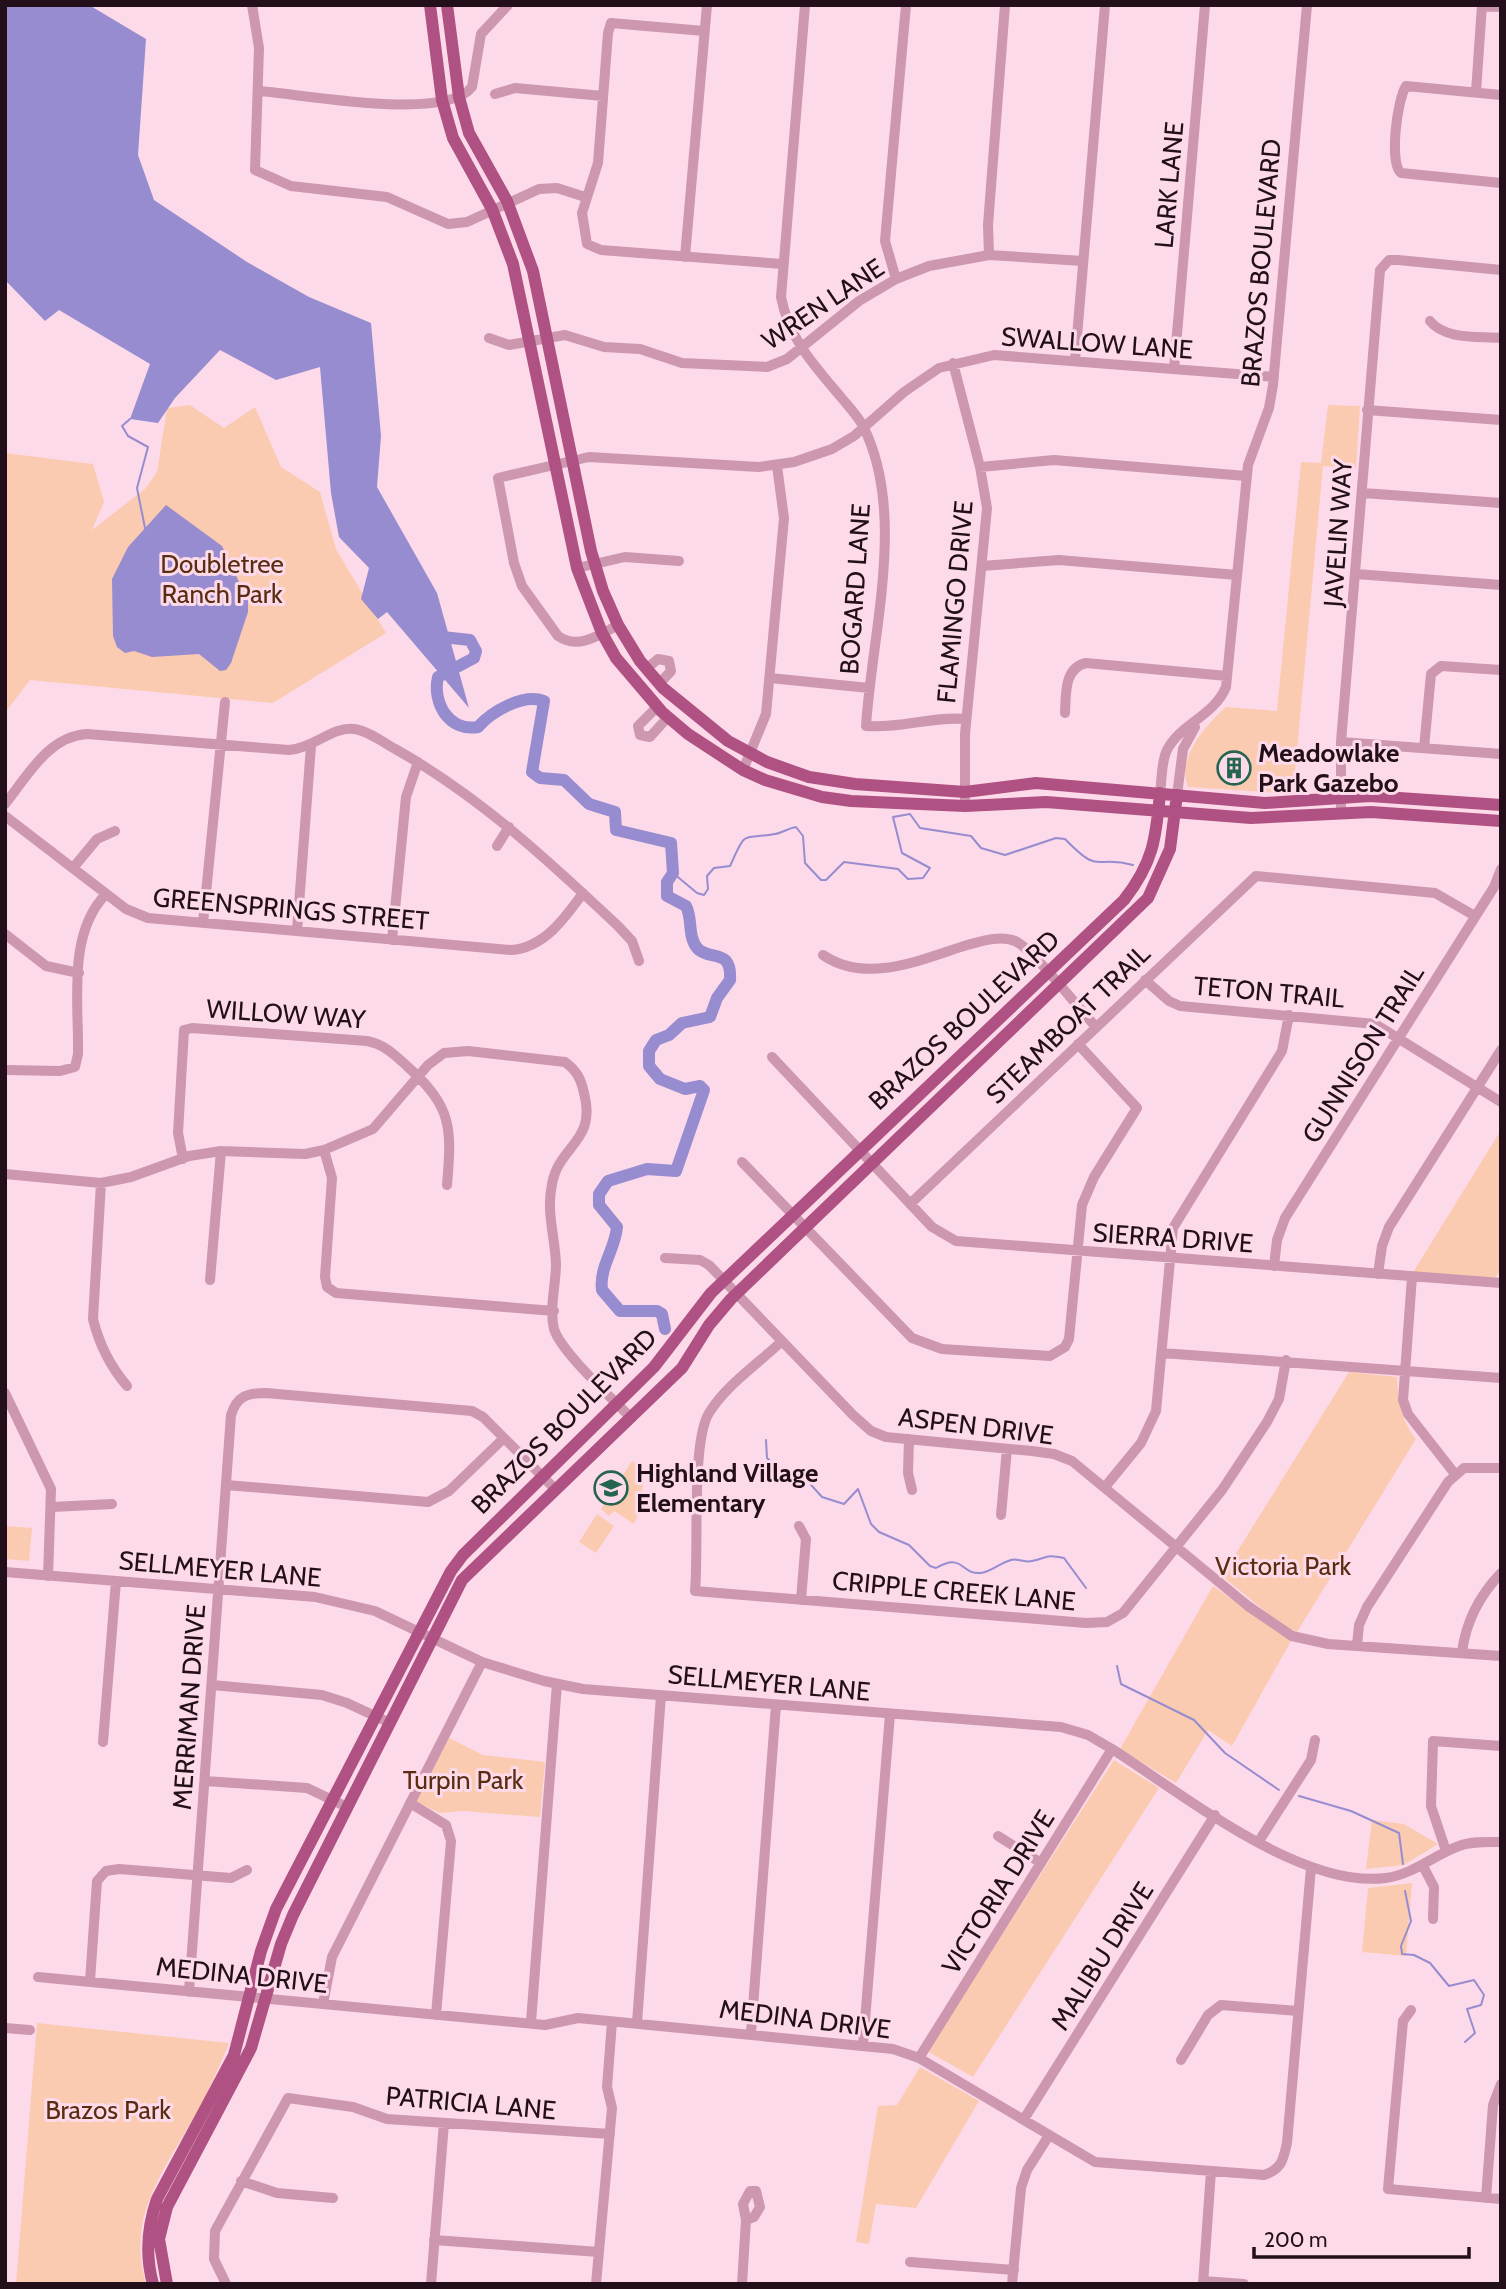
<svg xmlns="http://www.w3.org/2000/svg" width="1506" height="2289" viewBox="0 0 1506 2289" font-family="Cabin,sans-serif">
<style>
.green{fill:#fbcbb1}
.water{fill:#968ccf}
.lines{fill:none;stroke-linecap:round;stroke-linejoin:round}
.stream{stroke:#968ccf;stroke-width:2}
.river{stroke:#968ccf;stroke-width:12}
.minor{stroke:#cc97af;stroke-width:10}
.major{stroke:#af5182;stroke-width:12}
.labels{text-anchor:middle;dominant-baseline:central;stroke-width:6;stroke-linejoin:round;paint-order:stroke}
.street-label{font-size:26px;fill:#220f19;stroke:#fddae9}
.park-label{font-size:26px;fill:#5a2d10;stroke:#fddae9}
.poi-label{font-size:26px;font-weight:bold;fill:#220f19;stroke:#fddae9;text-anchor:start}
</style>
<rect width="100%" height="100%" fill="#fddae9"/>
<!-- green -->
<path class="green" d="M190,405L224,428L255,407L281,467L320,492L336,549L386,633L273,703L30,680L5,713V453L93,464L104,502L92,530L145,489L157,472L167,408Z
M1328,405L1360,406L1356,468L1323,466L1293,794L1188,787C1176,758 1206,725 1226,707L1277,711L1301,462L1321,463Z
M1501,1130V1269L1494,1280L1412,1274Z
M1349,1372L1397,1377C1398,1402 1401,1420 1416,1439L1297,1632L1281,1624L1222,1576Z
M632,1461L643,1468L636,1480L643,1485L640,1511L634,1524L614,1511L609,1516L601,1509Z
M597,1514L614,1526L596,1553L579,1542Z
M5,1526L32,1528L29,1561L5,1559Z
M1213,1586L1291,1641L1232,1746L1208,1730L1176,1783L1120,1749Z
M449,1738L483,1755L545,1762L540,1817L464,1811L440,1813L416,1802Z
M1114,1760L1159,1788L973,2077L927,2051Z
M1372,1820L1404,1824L1438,1844L1404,1865L1366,1869Z
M1412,1883L1406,1956L1362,1952L1368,1888Z
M37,2023L229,2043C218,2070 206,2097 191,2122C160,2177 127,2217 146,2284H16Z
M920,2067L979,2101L916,2208L876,2204L869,2244L856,2242L878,2106L897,2105Z"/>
<!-- water -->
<path class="water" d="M5,5H89L146,39L138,155L154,200L247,262L309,297L371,323L381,436L377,487L437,593L469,708L387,612L378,619L361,599L369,568L339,537L331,493L320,367L276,380L220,350L175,398L158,423L130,419L150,364L59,310L45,321L5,280Z
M166,505L222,546L248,601V612L231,663L226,670L220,671L199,654L152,657L134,651L125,653L117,647L113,636L112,579L128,547Z"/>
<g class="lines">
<!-- stream -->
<path class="stream" d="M130,419L122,426L128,436L148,447L137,488L145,528
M673,873L697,893L704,895L708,889L707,876L714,868L730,866C747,829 740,840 775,834C782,833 789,828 796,827L803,836L805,863L821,880H826L844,862L898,869L908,879L923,878L930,868L902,853L893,817L910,814L920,828L971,836L981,848L1005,855L1056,838L1065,839C1102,877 1093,854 1133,865
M766,1440L767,1458L778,1468L803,1476L822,1497L844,1504L858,1489L871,1524L879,1532L909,1545L930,1566L936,1568C964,1552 960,1575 981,1573C991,1572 1000,1563 1011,1560C1018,1558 1025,1563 1032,1561C1048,1558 1044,1554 1064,1558L1086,1588
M1117,1666L1121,1684L1194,1720L1225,1753L1279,1790
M1299,1796L1351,1811L1399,1833L1403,1864
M1405,1891L1411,1921L1401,1946L1402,1954L1414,1955L1430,1963L1449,1986L1474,1980L1484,1995L1481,2005L1467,2009L1475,2033L1465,2042"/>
<!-- river -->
<path class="river" d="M433,636L470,640L476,651L474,658L438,677C432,703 449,732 478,727C491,712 523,693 544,701L532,772L540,778L564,780L589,804L615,812L616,830L671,843L673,873L667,882V896L686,906C693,919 687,937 698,949C711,961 732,948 730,980L717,998L710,1017L682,1023L669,1035L656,1040L649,1051V1066L660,1079L685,1089L700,1086L704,1090L676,1171L647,1169L608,1181L599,1194V1205L617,1227C615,1250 599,1267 602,1290L620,1311H657L662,1314L665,1329"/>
<!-- minor -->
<path class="minor" d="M252,5L259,48L255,170L291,186L387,197L448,224L467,222L539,189L557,188L585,197
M805,5L781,297C789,339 814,365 840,396C848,406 857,415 863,426C907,513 872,632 866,726C900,729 931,716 966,719
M1482,6L1501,7
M704,31L611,23L608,33L598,163L582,213L587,244L601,250L782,264
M259,91C302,94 445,122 472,87L481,34L508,5
M1476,92L1482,5
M495,94L515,88L603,96
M1501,95L1406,86C1397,100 1389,163 1401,173L1501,183
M989,255L988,225L1005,5
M685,257L707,5
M896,279L885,241L906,5
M1430,321C1445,340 1479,336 1501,338
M489,338L509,345L565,335L604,347L640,349L682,363L767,367L787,359L859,301L896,279L929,266L989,255L1083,261
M1075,360L1105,5
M953,363L980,467L987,508L965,734V806
M1174,369L1205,5
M1367,410L1501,420
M980,467L1054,460L1246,476
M1363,493L1501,503
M982,566L1059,560L1237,575
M577,568L625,557L679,561
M1356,574L1501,585
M618,625C599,635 578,650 558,636L522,586L514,563L498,478L589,457L759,467L794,462L832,449L854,436L904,392L939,368L994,355L1274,377
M646,669L658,659L669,661L671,671L659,684
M770,678L869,688
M657,707L638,726L640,735L650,737L668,717
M1065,713C1066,694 1064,668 1086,663L1227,676
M1341,742L1501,754
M1424,748L1431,674L1441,666L1501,670
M743,770L766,714L784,518L777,466
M1160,793C1162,780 1161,762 1167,750C1180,724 1214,716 1226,687L1248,465L1269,408L1273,385L1307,5
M1177,795L1183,749L1195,727
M5,804C27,777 48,736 87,734L289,750C314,748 333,726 354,729C369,731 384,743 397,750C480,797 549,861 618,926L632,941L639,961
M1341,813V742L1380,270L1389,260H1398L1501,270
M5,816L126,909L148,918L511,950C544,948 565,918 583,893
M497,846L509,827
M73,868L97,839L115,831
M203,923L225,702
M297,931L311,746
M5,934L46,966L79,973
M392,940L406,797L418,762
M823,955C867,985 922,959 967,945C982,941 1000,935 1015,941C1032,948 1080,1010 1096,1027
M1145,980L1169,1001L1180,1006L1375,1024L1501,1102
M772,1057L932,1227L956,1241L1501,1283
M5,1070L60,1071L75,1067L78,1054C79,1002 67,934 106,894
M324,1150L332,1178L325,1277L327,1287L336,1293L554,1311
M183,1159L178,1133L184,1030L192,1028L367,1041C384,1044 395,1055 408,1067C452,1107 452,1127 447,1185
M742,1162L912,1338L942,1349L1050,1356L1065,1347L1069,1339L1082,1205L1094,1177L1137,1108L1078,1044
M5,1174L101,1183L131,1177L189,1156L221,1151L305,1154L324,1150L373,1129L428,1065L444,1053L468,1051L565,1062C577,1071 581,1079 584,1093C597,1142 559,1145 552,1184C546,1213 555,1236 556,1264C556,1284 549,1309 554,1329C561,1352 612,1398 631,1418
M101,1183L93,1319C99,1344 110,1366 127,1386
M910,1204L1256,876L1435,893L1475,916
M665,1258L700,1260L709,1265L853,1415L871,1431L886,1437L1032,1451L1054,1454L1072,1461L1248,1606L1292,1636L1328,1644L1501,1656
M1274,1266L1277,1240L1285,1218L1494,887L1501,869
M1378,1274L1382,1246L1389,1227L1501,1050
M1412,1277L1403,1400L1408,1414L1455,1474
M210,1280L221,1151
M782,1341C759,1363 726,1385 709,1413C691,1442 699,1551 695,1591L1086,1623L1107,1622L1123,1613L1222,1490L1267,1422L1279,1399L1286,1360
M1162,1353L1501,1378
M5,1393L51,1489L48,1576
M909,1439L908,1473L912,1490
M226,1485L428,1502L449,1491L504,1438
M1105,1487L1141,1443L1156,1411L1173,1228L1282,1051L1289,1015
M52,1507L112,1504
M1001,1515L1007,1449
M799,1526L806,1539L801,1600
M5,1572L315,1597L375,1611L482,1662L544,1681L583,1689L1061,1727L1088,1735L1112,1749C1183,1794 1300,1889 1386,1878C1414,1874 1434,1855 1459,1846C1472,1841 1487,1842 1501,1842
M1357,1645L1359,1625L1367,1607L1448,1482L1464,1468H1501
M1462,1652C1466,1621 1479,1596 1501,1573
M212,1685L322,1695L347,1703L390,1723
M103,1742L116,1581
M205,1781L307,1788L347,1807
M410,1803L446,1825L451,1841L436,2015
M998,1836L1041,1863
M1259,1841L1311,1760L1315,1740
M1446,1851L1431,1806L1433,1741L1501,1746
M1423,1866L1434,1887L1433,1919
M38,1977L545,2025L578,2018L893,2049L919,2058L1095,2162L1264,2175C1282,2169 1283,2160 1287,2143L1311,1868
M90,1981L97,1881L106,1871L119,1869L231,1878L247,1870
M189,1992L231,1415C237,1396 247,1393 266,1393L472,1411L483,1417L554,1488
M323,2004L332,1957L482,1662
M1411,2010L1403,2021L1388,2189L1501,2199
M531,2022L557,1684
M637,2023L661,1695
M5,2028L30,2030
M751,2033L776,1705
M863,2045L890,1714
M919,2058L1112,1749
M1181,2060L1208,2015L1221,2005L1298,2011
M1024,2119L1215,1815
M241,2181L277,2193L333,2198
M750,2191H756L760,2207L754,2217L746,2220L743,2204Z
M1486,2198L1493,2105L1501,2084
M434,2240L599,2252
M910,2262L1014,2270
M1203,2281L1244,2284
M226,2284L214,2259L215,2231L288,2098L353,2107L387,2119L610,2134
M431,2284L444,2123
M596,2284L612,2108L607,2087L612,2022
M742,2284L746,2220
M1012,2284L1021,2188L1027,2170L1048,2137
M1203,2284L1211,2171"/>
<!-- major -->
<path class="major" d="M430,5L442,100L453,138L492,209L513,264L577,568L602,633L616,658L662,712L688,734L743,770L765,780L822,797L851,801L965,806L1046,802L1251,818L1371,812L1501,821
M447,5L459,97L469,133L507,201L533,271L591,551L603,591L618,625L640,661L663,688L728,741L767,762L809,777L855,784L965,792L1036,783L1265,803L1370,796L1501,805
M153,2284C145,2255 147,2228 157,2199L234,2055L261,1951L276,1909L451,1571L463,1555L654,1367L711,1293L1124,900C1153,863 1156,839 1160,793
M167,2284L159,2239L167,2207L251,2048L281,1944L293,1915L462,1580L682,1368L709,1325L731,1299L1148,898L1170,849L1177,795"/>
</g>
<!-- icons -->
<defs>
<symbol id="building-ring" viewBox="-11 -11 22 22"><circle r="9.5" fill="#fddae9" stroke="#256451" stroke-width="1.5"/><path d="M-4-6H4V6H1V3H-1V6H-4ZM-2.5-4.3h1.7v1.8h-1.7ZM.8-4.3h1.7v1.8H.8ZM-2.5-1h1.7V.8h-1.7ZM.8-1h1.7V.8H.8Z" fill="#256451"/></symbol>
<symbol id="school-ring" viewBox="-11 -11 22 22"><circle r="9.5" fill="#fddae9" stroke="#256451" stroke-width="1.5"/><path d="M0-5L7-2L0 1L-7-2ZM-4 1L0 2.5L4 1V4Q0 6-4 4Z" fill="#256451"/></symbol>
</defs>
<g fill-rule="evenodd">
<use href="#building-ring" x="1215" y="749" width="38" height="38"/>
<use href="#school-ring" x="592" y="1469" width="38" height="38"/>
</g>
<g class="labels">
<!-- street labels -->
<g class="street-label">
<text transform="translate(1169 185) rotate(-85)">LARK LANE</text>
<text transform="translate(1261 263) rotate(-85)">BRAZOS BOULEVARD</text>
<text transform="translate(823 304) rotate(-34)">WREN LANE</text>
<text transform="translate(1097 343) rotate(4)">SWALLOW LANE</text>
<text transform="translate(1338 533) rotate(-86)">JAVELIN WAY</text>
<text transform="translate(855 589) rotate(-86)">BOGARD LANE</text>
<text transform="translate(955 602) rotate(-85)">FLAMINGO DRIVE</text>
<text transform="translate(291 909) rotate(5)">GREENSPRINGS STREET</text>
<text transform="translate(1269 992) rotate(5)">TETON TRAIL</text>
<text transform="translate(286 1014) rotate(4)">WILLOW WAY</text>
<text transform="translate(964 1020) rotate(-43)">BRAZOS BOULEVARD</text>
<text transform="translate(1068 1024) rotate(-44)">STEAMBOAT TRAIL</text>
<text transform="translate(1363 1054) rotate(-58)">GUNNISON TRAIL</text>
<text transform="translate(1173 1238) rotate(4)">SIERRA DRIVE</text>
<text transform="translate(564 1421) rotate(-45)">BRAZOS BOULEVARD</text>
<text transform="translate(976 1426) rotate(7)">ASPEN DRIVE</text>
<text transform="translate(220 1569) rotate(5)">SELLMEYER LANE</text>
<text transform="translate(954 1591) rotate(5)">CRIPPLE CREEK LANE</text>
<text transform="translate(769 1683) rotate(5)">SELLMEYER LANE</text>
<text transform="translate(189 1707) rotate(-86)">MERRIMAN DRIVE</text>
<text transform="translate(998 1892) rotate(-58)">VICTORIA DRIVE</text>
<text transform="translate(1102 1956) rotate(-58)">MALIBU DRIVE</text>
<text transform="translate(242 1975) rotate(6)">MEDINA DRIVE</text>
<text transform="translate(805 2019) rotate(7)">MEDINA DRIVE</text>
<text transform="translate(471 2103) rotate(5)">PATRICIA LANE</text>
</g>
<!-- park labels -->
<g class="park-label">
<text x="222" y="564">Doubletree<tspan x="222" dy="30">Ranch Park</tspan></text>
<text x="1283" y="1566">Victoria Park</text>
<text x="463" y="1780">Turpin Park</text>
<text x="108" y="2110">Brazos Park</text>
</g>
<!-- poi labels -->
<g class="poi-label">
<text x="1258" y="753">Meadowlake<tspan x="1258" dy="30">Park Gazebo</tspan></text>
<text x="636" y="1473">Highland Village<tspan x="636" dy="30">Elementary</tspan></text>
</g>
</g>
<!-- border -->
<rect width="1506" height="2289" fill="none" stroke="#220f19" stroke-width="14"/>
<!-- scale -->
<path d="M1254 2247v10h215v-10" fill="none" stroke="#220f19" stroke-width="3.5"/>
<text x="1264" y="2247" font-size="21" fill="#220f19" stroke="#fddae9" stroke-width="5" paint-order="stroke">200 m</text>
</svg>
